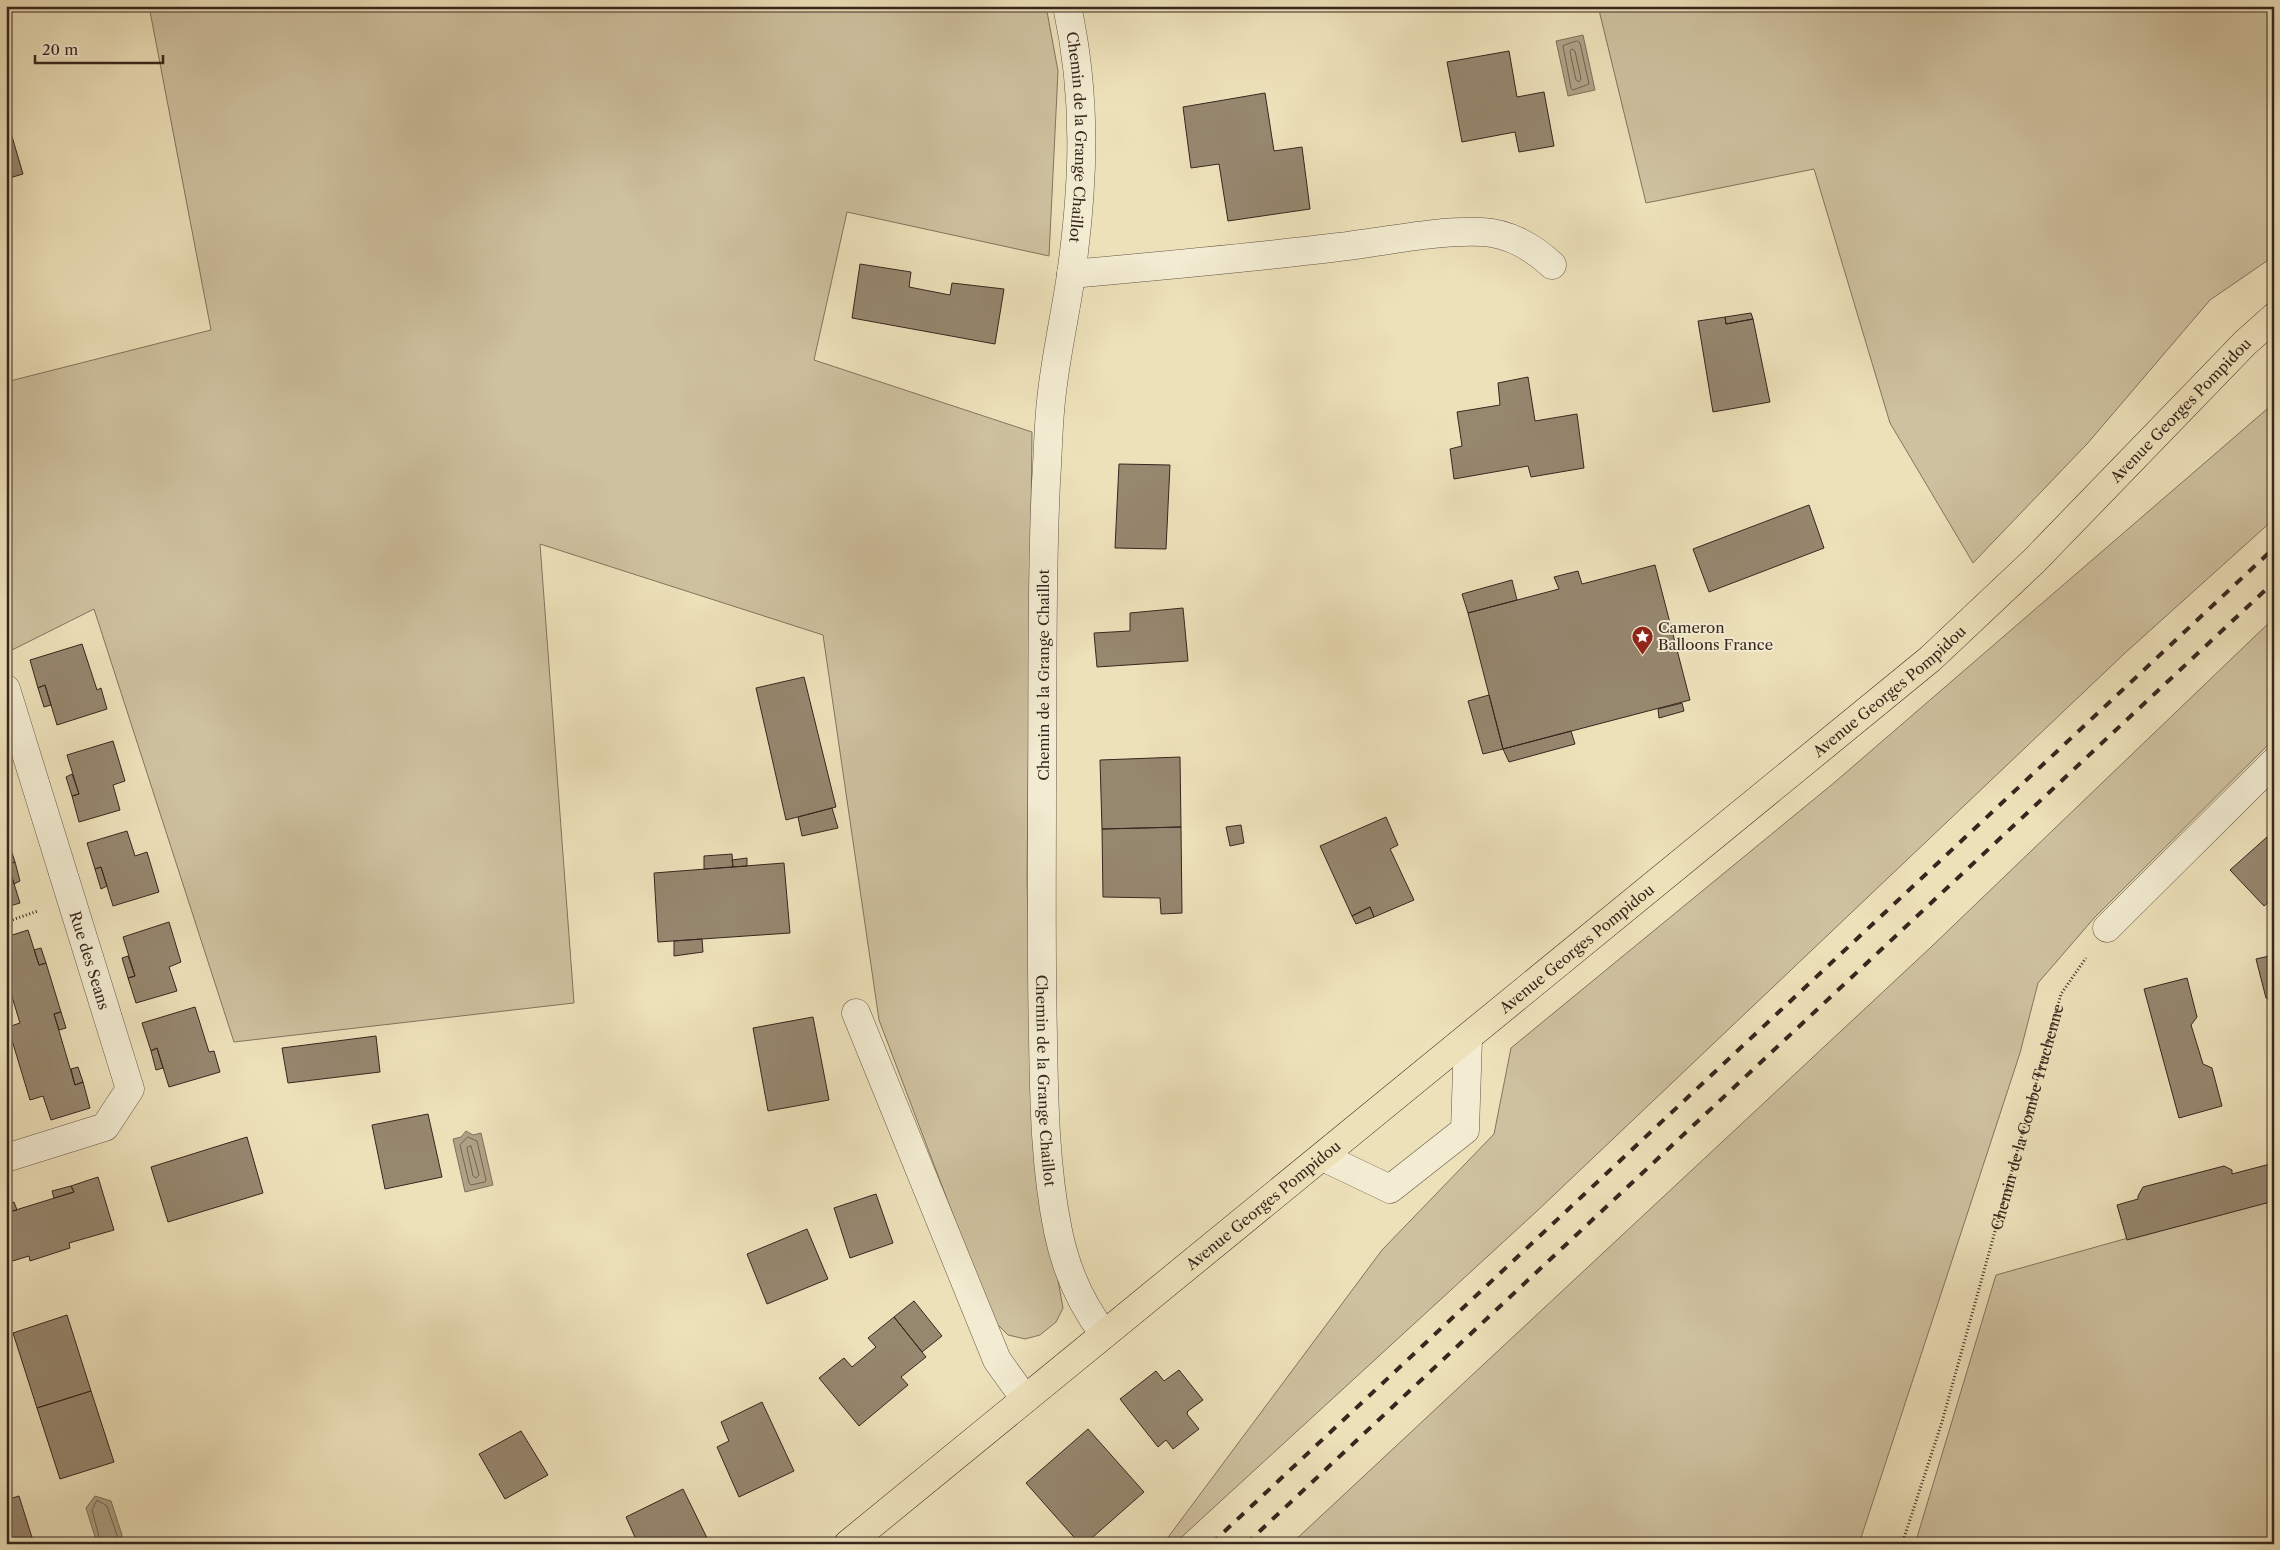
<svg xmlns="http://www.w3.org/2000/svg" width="2280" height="1550" viewBox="0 0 2280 1550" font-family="'Libre Caslon Text',serif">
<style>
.green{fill:#cec19f;stroke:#82745e}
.water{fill:#afa185;stroke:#7f705c}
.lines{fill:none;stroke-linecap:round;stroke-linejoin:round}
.shore{stroke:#736452;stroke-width:1}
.building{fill:#96876f;stroke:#37261e}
.minor-casing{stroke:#645545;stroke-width:29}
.major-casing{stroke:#37261e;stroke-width:29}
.path{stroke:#37261e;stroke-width:3;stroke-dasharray:1 2.5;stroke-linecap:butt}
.minor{stroke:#f3ecd2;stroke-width:28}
.major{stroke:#ede1ba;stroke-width:28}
.rail{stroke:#37261e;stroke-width:4;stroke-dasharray:9 9;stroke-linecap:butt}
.labels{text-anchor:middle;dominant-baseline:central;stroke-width:4;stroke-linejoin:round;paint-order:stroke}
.street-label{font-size:15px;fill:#37261e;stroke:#f3ecd2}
.poi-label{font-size:15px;fill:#37261e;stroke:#f3ecd2;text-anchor:start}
</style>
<rect width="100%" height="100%" fill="#ede1ba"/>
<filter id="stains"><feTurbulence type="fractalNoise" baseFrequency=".004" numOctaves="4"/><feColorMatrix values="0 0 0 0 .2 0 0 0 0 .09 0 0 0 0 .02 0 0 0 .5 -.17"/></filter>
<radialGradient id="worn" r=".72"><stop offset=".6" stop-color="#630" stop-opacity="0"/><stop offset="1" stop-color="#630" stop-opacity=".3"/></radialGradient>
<!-- green -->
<path class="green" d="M149,6H1046L1058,71L1049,256L847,212L814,360L1032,432L1027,880L1032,1087L1042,1192L1063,1308L1056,1322L1040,1335L1025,1339L1008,1335L993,1320L879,1020L823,635L540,544L574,1003L234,1042L94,609L6,653V382L211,330Z
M1598,6H2274V256L2210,300L2087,444L1973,563L1890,423L1814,169L1646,203Z
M2274,403V519L2125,653L1536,1212L1174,1544H1163L1382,1250L1494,1134L1511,1048L1835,782Z
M2274,618V739L2095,917L2038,983L2020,1053L1859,1544H1291L1930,948Z
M2274,1197V1544H1915L1996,1275Z"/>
<!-- water -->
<path class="water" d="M1583,35L1595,90L1568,96L1556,41Z
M466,1131L473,1135L481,1133L493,1185L465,1192L453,1139L461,1137Z
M95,1496L111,1501L122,1535L121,1542L115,1544L97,1543L86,1508Z"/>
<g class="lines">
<!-- shore -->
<path class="shore" d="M1577,41L1580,43L1589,84L1573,90L1571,88L1563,46Z
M1572,49L1575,51L1581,79L1579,82L1576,80L1570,52Z
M468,1137L477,1141L486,1180L485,1182L471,1185L469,1183L460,1145Z
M471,1146L479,1175L476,1178L473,1176L467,1148Z
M101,1544L92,1510L97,1500L107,1506L117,1535L116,1544"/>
</g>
<!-- building -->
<path class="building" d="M1509,51L1517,97L1544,92L1554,146L1519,152L1515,132L1462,142L1447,62Z
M1265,93L1274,151L1302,147L1310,209L1228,221L1219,164L1191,168L1183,107Z
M6,116L23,174L6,179Z
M860,264L911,272L909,287L950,295L952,283L1004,289L995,344L852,318Z
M1751,313L1753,319L1726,324L1725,317Z
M1725,317L1726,324L1753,319L1770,402L1713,412L1698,321Z
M1528,377L1535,421L1577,414L1584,468L1531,477L1528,466L1454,479L1450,449L1462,446L1457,412L1500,405L1498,383Z
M1119,464L1170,465L1166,549L1115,548Z
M1809,505L1824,548L1709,592L1693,549Z
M1655,565L1690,700L1503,749L1468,613L1559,589L1554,577L1578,571L1582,584Z
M1512,580L1517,600L1468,613L1462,594Z
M1183,608L1188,661L1097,667L1094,633L1130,631V613Z
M82,644L97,690L101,688L107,709L57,725L45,685L38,688L30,660Z
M804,677L836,807L786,820L756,688Z
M45,685L51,705L44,707L38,688Z
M1489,695L1503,749L1483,754L1468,701Z
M1682,703L1684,711L1659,718L1658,709Z
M1571,731L1575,744L1509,762L1503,749Z
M113,741L125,781L113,785L120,810L79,822L72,796L79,794L67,755Z
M1180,757L1181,827L1102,829L1100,760Z
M72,774L79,794L72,796L66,777Z
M832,808L838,828L802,836L798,817Z
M1386,817L1398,845L1390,849L1414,900L1374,917L1370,907L1352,916L1320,846Z
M1241,825L1244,843L1230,846L1226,827Z
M1181,827L1182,913L1161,914L1160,898L1103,897L1102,829Z
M127,831L135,856L147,852L159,892L113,906L101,867L95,869L87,843Z
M6,834L15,862L8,864L20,903L6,907Z
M2267,837L2274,844V898L2264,906L2230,870Z
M732,854L733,867L704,869V856Z
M747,858V866L733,867L732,860Z
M15,862L20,881L14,884L8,864Z
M784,863L790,933L658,942L654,873Z
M101,867L107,886L101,889L95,869Z
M1370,907L1374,917L1356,924L1352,916Z
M169,922L181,962L169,967L177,991L136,1003L128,978L135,976L123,937Z
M28,930L39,965L46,963L61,1012L54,1014L75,1085L83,1082L90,1108L51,1120L43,1096L30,1100L8,1027L20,1023L6,977V937Z
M702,939L703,952L674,956V941Z
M41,948L46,963L39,965L34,950Z
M2274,955V1002L2266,998L2256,959Z
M128,956L135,976L128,978L122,958Z
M2187,978L2197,1017L2191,1025L2203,1064L2212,1068L2222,1106L2179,1118L2144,989Z
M195,1007L209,1052L214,1051L220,1072L169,1087L157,1048L151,1051L142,1023Z
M61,1012L66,1028L59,1030L54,1014Z
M813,1017L829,1100L768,1111L753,1028Z
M376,1036L380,1072L288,1083L282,1048Z
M157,1048L163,1068L156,1070L151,1051Z
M78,1067L83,1082L75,1085L71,1069Z
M428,1114L442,1177L385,1189L372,1125Z
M247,1137L263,1193L168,1222L151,1167Z
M2274,1163V1201L2127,1240L2117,1205L2138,1199V1196L2143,1187L2224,1166L2232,1170V1174Z
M98,1177L114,1230L69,1243L70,1248L30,1261L29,1256L6,1263V1213L74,1192L71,1186Z
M71,1186L74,1192L54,1198L52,1191Z
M876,1194L893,1243L850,1258L834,1208Z
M14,1202L17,1210L6,1213V1205Z
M807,1229L828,1279L767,1304L747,1254Z
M914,1301L942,1336L922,1352L894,1317Z
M67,1315L91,1391L37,1408L13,1333Z
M894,1317L926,1357L901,1377L908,1385L859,1426L819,1378L844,1358L852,1367L876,1347L868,1338Z
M1179,1370L1203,1400L1188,1411L1187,1414L1199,1429L1173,1449L1166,1440L1158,1447L1120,1399L1156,1371L1164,1381Z
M91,1391L114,1462L60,1479L37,1408Z
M762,1402L794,1471L739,1497L717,1447L729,1441L721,1422Z
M1088,1429L1144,1492L1085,1544H1080L1026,1483Z
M521,1431L548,1475L505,1499L479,1454Z
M683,1489L710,1544H638L626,1517Z
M19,1496L34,1544H6V1500Z"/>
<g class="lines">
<defs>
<g id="minor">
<path id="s2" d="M1067,6C1087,98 1084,182 1071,275C1065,317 1055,359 1051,401C1048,428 1048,455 1046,482C1041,586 1043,689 1042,793C1042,874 1041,955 1043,1036C1044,1101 1045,1167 1058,1231C1066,1270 1080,1303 1104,1334"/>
<path d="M1071,274C1160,266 1249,258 1339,247C1383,242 1437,230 1482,232C1508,233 1533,247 1552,265"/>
<path id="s3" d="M6,689L130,1089L105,1127L6,1158"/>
<path d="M2107,928L2274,762"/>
<path d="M856,1013L997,1360L1025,1399"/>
<path d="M1323,1157L1390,1189L1465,1130L1468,1039"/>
</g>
<g id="major">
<path id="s4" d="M848,1544L1930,659L2034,561L2245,343L2274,317"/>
</g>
</defs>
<!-- minor casing -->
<use href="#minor" class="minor-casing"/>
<!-- major casing -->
<use href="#major" class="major-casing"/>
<!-- path -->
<g class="path">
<path d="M6,922L38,911"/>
<path id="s1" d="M1902,1544L1942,1422L2061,994L2086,958"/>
</g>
<!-- minor -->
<use href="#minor" class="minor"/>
<!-- major -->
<use href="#major" class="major"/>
<!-- rail -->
<path class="rail" d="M1211,1544L2274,548
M1246,1544L2274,582"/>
</g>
<!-- icons -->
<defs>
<symbol id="sight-pin" viewBox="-11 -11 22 30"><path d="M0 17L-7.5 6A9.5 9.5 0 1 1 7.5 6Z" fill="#8f2418" stroke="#f3ecd2"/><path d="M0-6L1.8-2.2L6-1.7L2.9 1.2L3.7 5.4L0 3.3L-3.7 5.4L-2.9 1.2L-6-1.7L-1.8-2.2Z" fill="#fff"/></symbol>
</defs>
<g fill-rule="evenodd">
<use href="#sight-pin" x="1630" y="624" width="25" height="34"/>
</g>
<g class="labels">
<!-- street labels -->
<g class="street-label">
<text stroke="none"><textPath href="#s2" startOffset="132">Chemin de la Grange Chaillot</textPath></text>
<text stroke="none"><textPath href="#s4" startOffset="1751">Avenue Georges Pompidou</textPath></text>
<text transform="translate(1043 675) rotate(-90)">Chemin de la Grange Chaillot</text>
<text stroke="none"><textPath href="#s4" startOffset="1346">Avenue Georges Pompidou</textPath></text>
<text stroke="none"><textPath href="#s4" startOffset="941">Avenue Georges Pompidou</textPath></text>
<text stroke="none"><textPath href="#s3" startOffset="284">Rue des Seans</textPath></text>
<text stroke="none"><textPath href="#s2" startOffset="1078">Chemin de la Grange Chaillot</textPath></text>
<text stroke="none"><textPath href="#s1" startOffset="445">Chemin de la Combe Truchenne</textPath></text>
<text stroke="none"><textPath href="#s4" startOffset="536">Avenue Georges Pompidou</textPath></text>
</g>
<!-- poi labels -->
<g class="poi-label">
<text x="1658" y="627">Cameron<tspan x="1658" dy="17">Balloons France</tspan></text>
</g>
</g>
<!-- margin -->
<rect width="2280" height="1550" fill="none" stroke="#ede1ba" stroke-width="25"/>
<rect x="8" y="8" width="2265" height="1535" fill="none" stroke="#37261e" stroke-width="2.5"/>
<rect x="12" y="12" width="2255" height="1525" fill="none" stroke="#37261e"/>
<!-- scale -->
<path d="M35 55v8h128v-8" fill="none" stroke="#37261e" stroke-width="2.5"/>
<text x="42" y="55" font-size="15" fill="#37261e" stroke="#f3ecd2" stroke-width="4" paint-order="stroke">20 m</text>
<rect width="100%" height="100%" filter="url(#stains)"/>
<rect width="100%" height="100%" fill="url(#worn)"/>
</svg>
